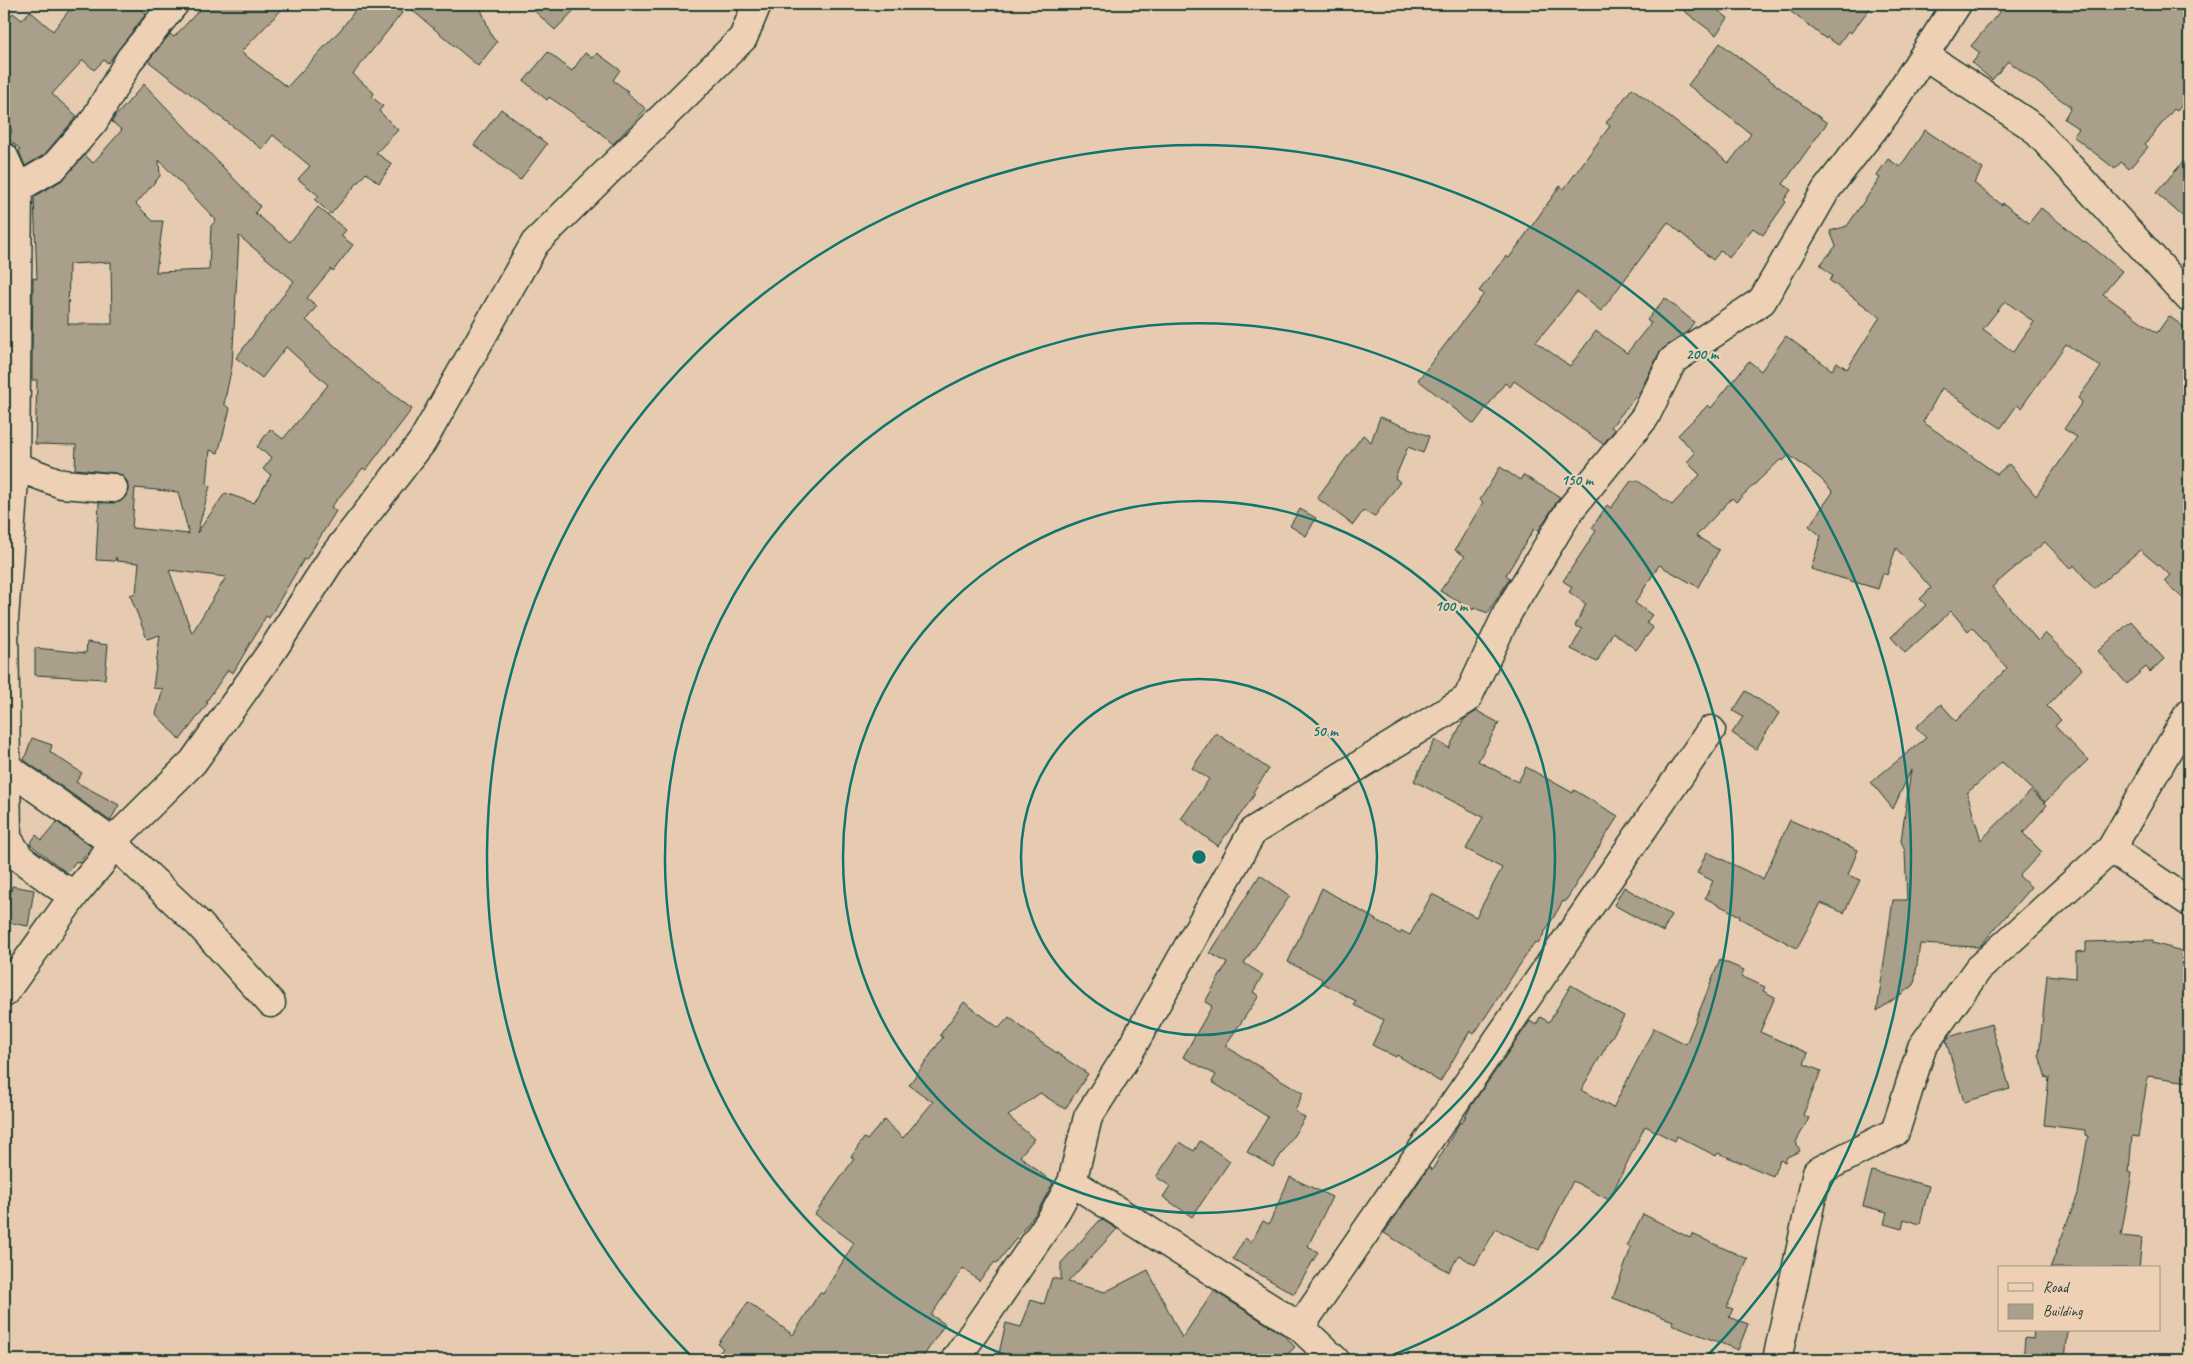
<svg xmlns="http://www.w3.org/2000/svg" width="2193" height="1364" viewBox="0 0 2193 1364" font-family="Caveat,sans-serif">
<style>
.building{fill:#a99f8a;stroke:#1f3d34;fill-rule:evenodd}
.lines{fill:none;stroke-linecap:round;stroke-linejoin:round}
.minor-casing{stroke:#1f3d34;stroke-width:31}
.minor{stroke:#eed1b5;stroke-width:28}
.ring{fill:none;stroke:#0f766e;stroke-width:2.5}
.centre{fill:#0f766e;stroke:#eed1b5;stroke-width:2.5}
.ring-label{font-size:15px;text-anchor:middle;font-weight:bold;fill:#0f766e;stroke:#eed1b5;stroke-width:4.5;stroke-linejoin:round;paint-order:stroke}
</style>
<rect width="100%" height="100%" fill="#e6cbb0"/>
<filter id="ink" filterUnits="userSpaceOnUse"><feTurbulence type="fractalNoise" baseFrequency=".02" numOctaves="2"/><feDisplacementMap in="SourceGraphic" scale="10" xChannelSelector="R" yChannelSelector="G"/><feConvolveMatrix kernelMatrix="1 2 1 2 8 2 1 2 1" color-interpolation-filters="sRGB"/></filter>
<g filter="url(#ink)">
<!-- building -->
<path class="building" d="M74,4H134L146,14L108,63L104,60L94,70L83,60L52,94L77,116L44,155L25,166L19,151L20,149L7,138L12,132L4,109V24L13,13L22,20L30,11L53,31Z
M205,4H287L241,52L287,87L342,28L359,5L368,12L374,4H390L402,13L353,74L374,93L372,97L383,106L379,111L398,130L376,153L392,164L379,183L366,173L331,214L315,200L319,196L298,179L310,166L273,135L262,149L148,61L170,34L174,37Z
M405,4H479L492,37L497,42L478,66Z
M527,4H580L555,30Z
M1675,4H1709L1728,18L1716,35Z
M1781,4H1873L1851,33L1848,31L1838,45L1827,37L1826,39Z
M2006,4H2189V97L2177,111L2174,109L2145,144L2148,147L2129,169L2121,162L2115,169L2073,136L2079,129L2064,119L2071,107L2008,61L1992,80L1972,63L1980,53L1971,46Z
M1720,43L1827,123L1783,184L1791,190L1784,200L1786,202L1763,235L1753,228L1729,258L1721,250L1713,260L1668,222L1601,311L1577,292L1536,342L1570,366L1596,331L1627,353L1651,323L1647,320L1665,298L1694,322L1687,332L1659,353L1641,390L1611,427L1615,430L1603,444L1514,381L1510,387L1505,383L1474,424L1418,380L1484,294L1479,291L1506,256L1509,258L1560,186L1564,189L1610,126L1606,123L1632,88L1729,163L1751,134L1688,85Z
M548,52L572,71L585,53L593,58L597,53L620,70L613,80L628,91L627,93L646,109L613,144L584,119L583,120L549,97L547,100L524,81Z
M144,84L260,206L255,213L290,242L318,207L346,230L341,236L353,245L333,271L331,269L307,298L317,306L306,320L378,385L379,384L412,409L366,470L363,468L331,507L336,511L306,560L304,559L269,618L266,616L233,673L228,670L206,702L208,703L180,740L156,714L163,689L153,688L160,635L147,639L130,595L136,593L139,563L117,561L116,557L115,561L96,560L99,503L120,502L126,496L128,490L127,481L121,475L115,473L75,469L76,445L35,444L37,380H32V365L33,278L37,279L34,197L62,180L85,155L93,163L122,130L112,122L114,118ZM159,160L216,220L211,226L209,270L156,272L163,221H153L136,204L160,176ZM239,236L294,281L236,358L262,378L286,347L328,385L283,439L270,429L257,447L272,458L263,469L271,475L254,503L225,493L197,533L210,486L207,484L210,450L218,453L230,409L224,404L232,366ZM111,262L112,324H68L69,264ZM135,488L178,492L189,534L132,528ZM169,570L226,577L192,633Z
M501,109L547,144L520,180L474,145Z
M1925,130L1983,169L1974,183L2002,205L2003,203L2029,223L2041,208L2084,242L2085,241L2122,271L2103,294L2157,333L2169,316L2189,331V604L2164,581L2170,575L2140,550L2094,589L2074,565L2071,569L2045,542L1992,587L2038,641L2045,633L2082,669L2047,706L2061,720L2055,726L2088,760L2045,802L2002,762L1967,793L1981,840L2031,791L2047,805L2023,833L2042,852L2019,876L2031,887L1981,945L1977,947L1920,944L1914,985L1877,1011L1893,900H1907L1905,851L1901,841L1911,770L1893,809L1871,782L1926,738L1916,727L1941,704L1956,721L2007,668L1972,627L1968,631L1951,611L1905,653L1891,637L1926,605L1920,599L1931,588L1896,548L1887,575L1883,573L1878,589L1811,569L1821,536L1809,526L1833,492L1820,478L1789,455L1783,461L1781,459L1736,502L1732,498L1696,536L1719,550L1698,587L1659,565L1635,603L1652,615L1646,623L1653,628L1636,650L1613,632L1597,662L1571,649L1582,629L1575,626L1586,604L1569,592L1572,587L1563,581L1596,531L1592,528L1607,505L1611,508L1631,481H1638L1672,505L1700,475L1687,462L1695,453L1678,435L1708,405L1711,408L1749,361L1761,371L1786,336L1832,370L1837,362L1847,369L1880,317L1829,280L1833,276L1820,265L1836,246L1830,231L1847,226L1880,178L1876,176L1888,159L1900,167ZM2005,301L2034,322L2013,352L1983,329ZM2066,344L2101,367L2078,398L2082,402L2064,429L2077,437L2036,496L2009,464L1997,474L1923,422L1942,388L2001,428L2017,405L2021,408Z
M2189,155V222L2156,193Z
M1380,417L1429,436L1423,453L1408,447L1395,478L1400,482L1375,516L1363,511L1353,525L1317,498L1363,435L1371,442Z
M1500,467L1520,480L1523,475L1560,497L1538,531L1534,529L1506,575L1510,578L1488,613L1474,608L1473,610L1440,591L1465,556L1455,550L1483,502L1480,500Z
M1300,509L1316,518L1306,536L1290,526Z
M2131,621L2164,659L2150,672L2146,667L2127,684L2098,651Z
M87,642L108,645L105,679L35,675V648L86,653Z
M1746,691L1779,713L1756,749L1732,733L1743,717L1733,711Z
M1477,711L1499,723L1478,761L1518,782L1526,767L1573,793L1574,790L1618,816L1565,902L1563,901L1538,944L1535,942L1474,1034L1470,1031L1440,1082L1397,1055L1396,1057L1372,1045L1384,1020L1354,1005L1356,1001L1321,982L1322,979L1288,962L1322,888L1400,934L1402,931L1410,935L1432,894L1476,917L1502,868L1466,849L1483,817L1414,781L1435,740L1449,748L1464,719Z
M1216,733L1269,769L1253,792L1255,794L1218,846L1181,819L1209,779L1192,768Z
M32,738L52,745L50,752L82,773L76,782L119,805L110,821L24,760Z
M1790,820L1858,850L1848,875L1860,880L1844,913L1821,903L1797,948L1739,918L1740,916L1705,898L1713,881L1697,873L1707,852L1763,879Z
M57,822L92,847L79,863L76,861L67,873L30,844L36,835L42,840Z
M1260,875L1290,896L1244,963L1263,975L1253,992L1259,996L1225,1046L1303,1093L1295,1111L1305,1118L1273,1167L1247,1152L1268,1117L1212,1082L1216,1075L1183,1057L1212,1006L1205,1002L1227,963L1210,953Z
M12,886L34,890L28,926L5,922Z
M1624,887L1671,915L1663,932L1614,905Z
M2153,940V943L2189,953V1082L2148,1076L2138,1137L2132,1136L2129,1172L2132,1173L2121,1236L2142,1238L2139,1268H2050L2078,1194L2088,1136L2085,1135V1130L2044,1125L2049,1077L2046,1078L2039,1055L2047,975L2076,978V952L2086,951V942Z
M1720,960L1744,970L1741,976L1765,987L1763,991L1775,997L1760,1032L1808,1053L1804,1064L1821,1071L1803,1115L1809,1118L1796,1142L1800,1151L1787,1157L1785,1162L1780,1160L1773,1176L1718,1153L1716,1156L1677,1136L1675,1141L1645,1126L1609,1200L1573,1181L1539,1250L1496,1229L1475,1265L1459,1255L1449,1272L1384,1233L1429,1167L1432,1170L1460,1122L1462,1123L1471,1106L1530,1021L1536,1025L1540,1017L1549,1022L1571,985L1624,1016L1581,1090L1613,1108L1654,1028L1686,1044Z
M964,1002L999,1028L1009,1017L1042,1043L1088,1074L1065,1109L1040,1093L1008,1116L1034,1139L1020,1156L1053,1183L1037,1212L997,1263L995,1262L979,1281L963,1268L931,1315L945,1324L921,1360H714L723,1348L718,1344L748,1302L793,1335L820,1292L823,1294L854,1243L815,1214L854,1159L851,1157L864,1138L867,1140L884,1120L903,1138L933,1102L909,1085L943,1037L940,1035Z
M1991,1024L2010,1089L1964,1102L1946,1041L1949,1037Z
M1200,1141L1230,1161L1192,1217L1163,1197L1170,1186L1156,1177L1180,1142L1194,1151Z
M1872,1171L1929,1186L1920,1224L1904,1219L1902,1229L1884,1224L1887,1212L1863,1206Z
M1290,1177L1332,1197L1308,1246L1318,1252L1294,1294L1233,1259L1245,1238L1251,1242L1263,1221L1269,1224Z
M1643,1214L1690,1238L1692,1234L1748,1259L1727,1307L1733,1309L1729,1317L1748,1324L1738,1350L1672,1324L1673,1321L1613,1298L1631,1248L1627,1246Z
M1101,1219L1117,1229L1068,1282L1105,1292L1148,1270L1182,1338L1214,1291L1284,1335L1295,1347L1282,1360H1033L999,1353L1006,1323L1021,1327L1031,1300L1044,1304L1052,1278L1061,1280V1263Z
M2034,1330H2068L2065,1360H2023L2025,1338L2033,1339Z"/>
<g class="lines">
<defs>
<path id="minor" d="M1924,55L2033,127L2189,298
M4,157L18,188L15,466L4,620
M18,188L54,167L94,121L130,59L174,4
M4,465L15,466L62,484L113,488
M4,622L7,838
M4,767L8,768L112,842L199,924L271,1003
M4,839L7,838L20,858L58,886L75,894
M2111,849L2189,713
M4,993L75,894L101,863L112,842L193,762L272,651L332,558L422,442L535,243L743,38L757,4
M1072,1182L1088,1117L1128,1054L1253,831L1467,699L1508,612L1569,511L1645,417L1673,360L1762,301L1826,190L1889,109L1957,4
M1300,1327L1711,730
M955,1360L1052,1218L1072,1182L1300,1327L1335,1360
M1777,1360L1817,1172L1895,1132L1922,1047L1978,969L2111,849L2189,902"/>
</defs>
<!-- minor casing -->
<use href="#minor" class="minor-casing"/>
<!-- minor -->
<use href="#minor" class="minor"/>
</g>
</g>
<!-- distance rings -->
<g class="ring">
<circle cx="1199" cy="857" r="178"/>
<circle cx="1199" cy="857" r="356"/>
<path d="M1016 1359A534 534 0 1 1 1382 1359"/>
<path d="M691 1356A712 712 0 1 1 1707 1356"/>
</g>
<circle cx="1199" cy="857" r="8" class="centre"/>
<g class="ring-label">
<text x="1702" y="359">200 m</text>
<text x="1577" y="485">150 m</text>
<text x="1451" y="611">100 m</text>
<text x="1325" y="736">50 m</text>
</g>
<!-- margin -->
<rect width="2193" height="1364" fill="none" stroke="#eed1b5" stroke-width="20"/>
<rect x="10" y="10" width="2173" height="1344" fill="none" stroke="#1f3d34" stroke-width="2" filter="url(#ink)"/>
<!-- legend -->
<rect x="1998" y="1266" width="162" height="65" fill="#eed1b5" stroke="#9b9681"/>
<rect x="2008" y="1283" width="25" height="8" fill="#eed1b5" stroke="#9b9681"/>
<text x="2043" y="1292" font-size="15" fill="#1f3d34">Road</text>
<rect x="2008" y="1304" width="25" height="15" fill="#a99f8a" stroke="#9b9681"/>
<text x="2043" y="1316" font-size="15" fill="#1f3d34">Building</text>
</svg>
